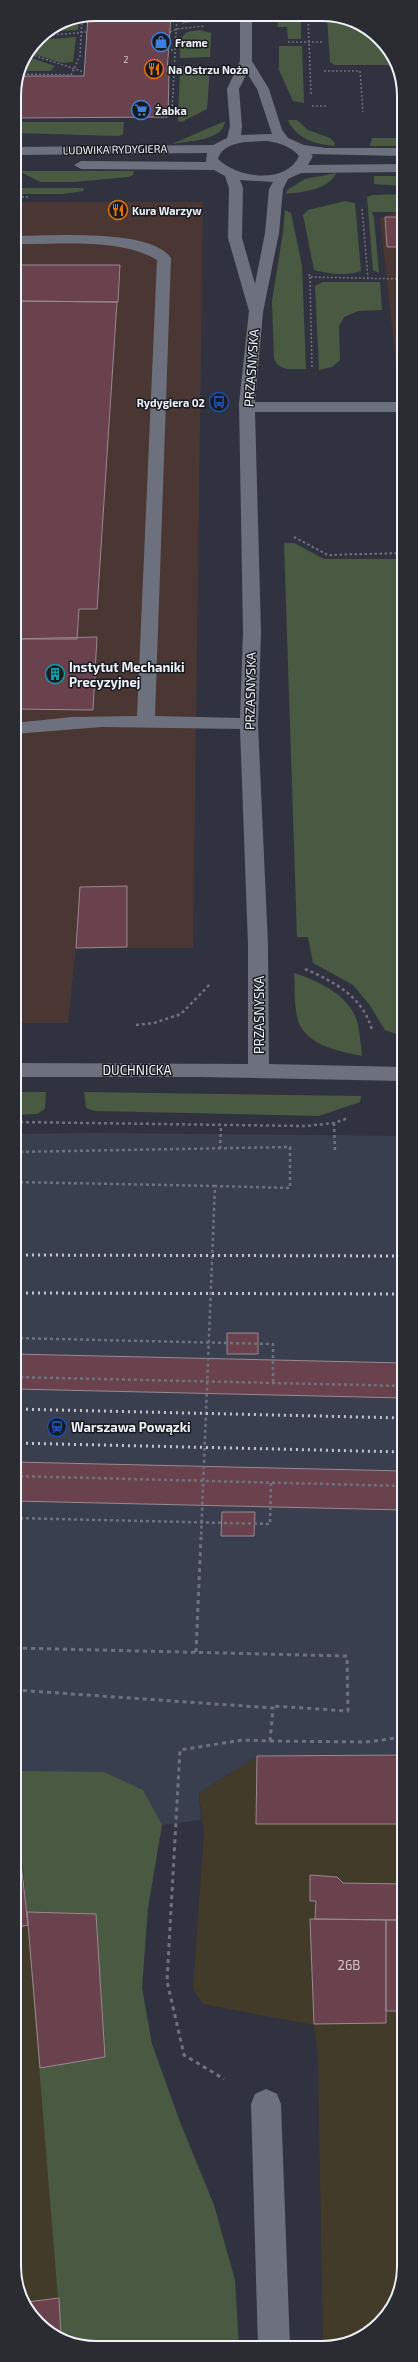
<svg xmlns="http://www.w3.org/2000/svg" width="418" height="2362" viewBox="0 0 418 2362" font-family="'Exo 2',sans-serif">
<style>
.commercial{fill:#4a3633}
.industrial{fill:#433b29}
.built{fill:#393f4f}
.green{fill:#495942}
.building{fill:#69424e;stroke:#9a898e}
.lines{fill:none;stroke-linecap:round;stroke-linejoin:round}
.path-far3{stroke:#6f727c;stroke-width:1.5;stroke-dasharray:2 2;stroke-linecap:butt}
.path-far2{stroke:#6f727c;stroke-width:2;stroke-dasharray:2.5 2.5;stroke-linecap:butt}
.path-far1{stroke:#6f727c;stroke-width:2.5;stroke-dasharray:3 3;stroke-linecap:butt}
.path{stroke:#6f727c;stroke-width:3;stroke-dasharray:4 4;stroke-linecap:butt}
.minor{fill:#6d717e;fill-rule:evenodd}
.rail{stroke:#c2c5cd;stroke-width:3;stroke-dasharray:2 4;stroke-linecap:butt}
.labels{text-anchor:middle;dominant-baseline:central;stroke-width:3;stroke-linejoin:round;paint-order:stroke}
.far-number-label{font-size:9px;fill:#cec6ce}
.far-poi-label{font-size:11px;font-weight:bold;fill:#eff2f9;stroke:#1a1b21;text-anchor:start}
.far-street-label{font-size:11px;fill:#eff2f9;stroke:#1a1b21}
.street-label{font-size:13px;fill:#eff2f9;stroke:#1a1b21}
.poi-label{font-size:13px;font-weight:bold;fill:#eff2f9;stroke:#1a1b21;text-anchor:start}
.near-number-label{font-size:13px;fill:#cec6ce}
.rim{fill:none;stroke:#eff2f9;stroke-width:2}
</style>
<rect width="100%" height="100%" fill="#30333f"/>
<!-- commercial -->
<path class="commercial" d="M14,202H203L193,948H76L68,1023H14Z
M403,209V390H399L380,218Z"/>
<!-- industrial -->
<path class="industrial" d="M404,1755V2266L398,2297L383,2320L358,2339L332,2347H323L318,2057L314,2025L203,2004L193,1989L204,1833L199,1793L257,1756Z
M20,1854L23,1868L40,2068L61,2336L35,2320L15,2276V1855Z"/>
<!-- built -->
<path class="built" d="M94,1133L404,1136V1755L257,1756L199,1793L201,1820L20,1843L15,1855L14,1134Z"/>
<!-- green -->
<path class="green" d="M181,15H212V18L182,24Z
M277,16H301V39H288L287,27H278Z
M79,17L78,30L47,32L65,20Z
M327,17H343L383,42L394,65H335L330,62Z
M199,30L211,33L210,57L180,58V39L187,32Z
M76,37L73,62L62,63L28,52L37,40Z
M279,46H302L304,103L293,101L279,70Z
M25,56L55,66L50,71H19Z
M210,68L207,109L182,122L178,121L180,69Z
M288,120H297L308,130L330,138L335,143L334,146C315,144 296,139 288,120Z
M225,121C224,141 187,141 172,144Z
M14,122H124L123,134L119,136L14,133Z
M372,138H403V146H370Z
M19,171H134L133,175L128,177L74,182H40Z
M336,173C329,190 302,192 286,194L287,190L305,179Z
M374,176H403V186L374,184Z
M14,188H83L84,191L62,194H14Z
M403,194V212H372L374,218L379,273L373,270L367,197L373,195Z
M345,201L355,203L361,271C348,276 327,274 314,270L303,215L308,210Z
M285,210L291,213L302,266L306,369C294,369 278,372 274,358L272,301L283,232Z
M323,282H380L382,310L358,311L344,317L339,326L340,360L332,367L319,370L315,286Z
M284,543H294L324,559H403L404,1034H396L385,1030L369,1004L353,985L313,963L308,937H297Z
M294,973C319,981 352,996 358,1025C360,1035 361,1046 362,1056C338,1051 302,1045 297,1016C294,1002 295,987 294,973Z
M14,1092H46L45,1109L37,1114L14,1115Z
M84,1092L361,1096L360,1102L319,1116L95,1111L86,1108Z
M15,1771L104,1772L143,1790L162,1825L148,1908L142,1988L152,2044L180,2122L214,2205L235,2280L239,2347L80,2346L61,2336L23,1868L20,1854L15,1855Z"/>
<!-- building -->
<path class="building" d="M96,14L171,15L167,72H169L168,117L14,118V91L18,76H84L88,16Z
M385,217H403V247H387Z
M14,265H120L118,302L14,301Z
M19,301L117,302L97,609H79L77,639H14V344Z
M97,637L93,710L14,709V639Z
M127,886V947L76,948L80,887Z
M227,1333H258V1354H227Z
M14,1354L404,1363V1398L14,1389Z
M14,1462L404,1471V1510L14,1501Z
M222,1512H255L254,1536H221Z
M404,1755V1824H256L257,1756Z
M20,1854L28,1925L15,1928V1855Z
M310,1875L337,1877L343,1883L404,1884V1920L315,1919L316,1901H310Z
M27,1912L96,1914L105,2057L40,2068Z
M310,1919L386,1920V2023L314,2024Z
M386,1920H404V2011H386Z
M59,2298L61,2336L35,2320L27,2302Z"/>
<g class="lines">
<!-- path-far3 -->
<path class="path-far3" d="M171,16H177
M308,16L311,94
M170,32L177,29L205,26
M41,36L87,32
M288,42H322
M167,50H175
M27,53L84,72
M167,67H196
M324,71H360L363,112
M19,74L71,75L80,56L82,17
M403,104V113
M312,106H326
M172,110L177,15
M14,197H30
M362,209L368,278
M309,274L310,277L403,279
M310,277L312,367"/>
<!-- path-far2 -->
<path class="path-far2" d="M294,537L328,555L403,553"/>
<!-- path-far1 -->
<path class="path-far1" d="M305,969C335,982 363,997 372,1030
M136,1025L154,1023L181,1014L211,983
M14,1122L305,1126L334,1123L348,1118
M334,1123L335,1151
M220,1149L221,1125
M14,1152L290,1147V1188L215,1186L201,1538
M14,1182L215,1186
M14,1338L273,1344V1383
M14,1377L404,1386
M14,1476L404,1486
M14,1518L270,1524L271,1483"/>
<!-- path -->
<path class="path" d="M15,1648L347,1656L348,1711L273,1706V1708
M196,1652L201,1537
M15,1690L273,1708L270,1741L242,1740L180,1750L167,1981L184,2055L224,2079
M270,1741L366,1742L404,1737"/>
<!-- minor -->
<path class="minor" d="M240,16H252V61L269,89L282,130L288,138L304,145L326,148H403V156L311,154L313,156L308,165L403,164V172L301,173L288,179L283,189L279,233L263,312L255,402H403V412H255L261,632L258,724L268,945L269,1064L404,1067V1081L199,1077H14V1063L248,1064V945L240,729L102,727L14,734V723L72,717L137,716L157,260C120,237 58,245 14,244V236C49,236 151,228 171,258L155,716L240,718L243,632L239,403L249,311L228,238L229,188L225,176L214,170L81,169L74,165L81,161L206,162L207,153L14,155V147L213,145L227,138L230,126L227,89L240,61ZM247,73L257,89L272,134L241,135L242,126L239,89ZM267,141C279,143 291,146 299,156C286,185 237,178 218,159C224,140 250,142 267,141ZM240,180L273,182L269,189L265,233L255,284L242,238L243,188Z
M266,2089L277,2094L281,2104L290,2347H258L251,2104L255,2094Z"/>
<!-- rail -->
<path class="rail" d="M14,1255L404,1256
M14,1293L404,1294
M14,1409L404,1418
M14,1443L404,1452"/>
</g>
<!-- icons -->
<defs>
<symbol id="shop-ring" viewBox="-11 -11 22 22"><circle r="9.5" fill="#1a1b21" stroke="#3f7fe0" stroke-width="1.5"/><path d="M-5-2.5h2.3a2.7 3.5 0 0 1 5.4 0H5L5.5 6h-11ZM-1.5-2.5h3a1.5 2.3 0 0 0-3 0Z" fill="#3f7fe0"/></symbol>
<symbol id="restaurant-ring" viewBox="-11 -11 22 22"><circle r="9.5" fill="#1a1b21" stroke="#e8710a" stroke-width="1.5"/><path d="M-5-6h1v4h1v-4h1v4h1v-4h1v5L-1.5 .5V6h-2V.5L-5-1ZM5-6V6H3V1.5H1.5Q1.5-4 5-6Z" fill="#e8710a"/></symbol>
<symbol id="supermarket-ring" viewBox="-11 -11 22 22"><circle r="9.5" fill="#1a1b21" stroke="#3f7fe0" stroke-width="1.5"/><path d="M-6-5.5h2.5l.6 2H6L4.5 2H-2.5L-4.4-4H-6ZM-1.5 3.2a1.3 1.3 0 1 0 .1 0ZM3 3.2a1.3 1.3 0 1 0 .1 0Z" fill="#3f7fe0"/></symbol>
<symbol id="bus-ring" viewBox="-11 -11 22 22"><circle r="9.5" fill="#1a1b21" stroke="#1a4fb4" stroke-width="1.5"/><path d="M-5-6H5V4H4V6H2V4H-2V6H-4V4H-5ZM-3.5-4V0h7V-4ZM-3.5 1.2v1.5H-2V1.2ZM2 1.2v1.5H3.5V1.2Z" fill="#1a4fb4"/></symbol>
<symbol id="building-ring" viewBox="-11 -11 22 22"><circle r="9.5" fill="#1a1b21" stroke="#0f9aa8" stroke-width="1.5"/><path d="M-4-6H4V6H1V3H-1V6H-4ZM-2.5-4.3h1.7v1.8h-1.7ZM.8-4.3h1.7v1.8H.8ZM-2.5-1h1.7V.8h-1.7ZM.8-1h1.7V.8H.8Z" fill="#0f9aa8"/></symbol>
<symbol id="station-ring" viewBox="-11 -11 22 22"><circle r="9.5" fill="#1a1b21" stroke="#1a4fb4" stroke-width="1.5"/><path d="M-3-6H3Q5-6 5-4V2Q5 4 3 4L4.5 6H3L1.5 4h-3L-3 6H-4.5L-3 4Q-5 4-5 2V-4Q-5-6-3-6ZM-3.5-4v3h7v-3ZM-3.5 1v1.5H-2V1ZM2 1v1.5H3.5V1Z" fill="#1a4fb4"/></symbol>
</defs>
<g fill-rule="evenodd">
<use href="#shop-ring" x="150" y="31" width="22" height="22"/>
<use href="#restaurant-ring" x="143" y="58" width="22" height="22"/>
<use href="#supermarket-ring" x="130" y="99" width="22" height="22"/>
<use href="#restaurant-ring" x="107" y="199" width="22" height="22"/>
<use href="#bus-ring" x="208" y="391" width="22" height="22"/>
<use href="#building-ring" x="44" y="663" width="22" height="22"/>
<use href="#station-ring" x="46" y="1416" width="22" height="22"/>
</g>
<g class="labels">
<!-- far-number labels -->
<g class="far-number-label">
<text x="126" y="59">2</text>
</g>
<!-- far-poi labels -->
<g class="far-poi-label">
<text x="175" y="42">Frame</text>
<text x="168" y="69">Na Ostrzu Noża</text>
<text x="155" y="110">Żabka</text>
<text x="132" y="210">Kura Warzyw</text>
<text x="205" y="402" text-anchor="end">Rydygiera 02</text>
</g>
<!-- far-street labels -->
<g class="far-street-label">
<text transform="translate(115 149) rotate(-1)">LUDWIKA RYDYGIERA</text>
</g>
<!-- street labels -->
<g class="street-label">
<text transform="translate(251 368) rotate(-86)">PRZASNYSKA</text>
<text transform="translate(250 691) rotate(-89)">PRZASNYSKA</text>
<text transform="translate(259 1015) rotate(-90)">PRZASNYSKA</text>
<text x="137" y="1070">DUCHNICKA</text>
</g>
<!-- poi labels -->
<g class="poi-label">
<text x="69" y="667">Instytut Mechaniki<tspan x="69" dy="15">Precyzyjnej</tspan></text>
<text x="71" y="1427">Warszawa Powązki</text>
</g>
<!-- near-number labels -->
<g class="near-number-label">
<text x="349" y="1965">26B</text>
</g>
</g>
<!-- crop -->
<path d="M0 0H418V2362H0ZM96 21H322A75 75 0 0 1 397 96V2266A75 75 0 0 1 322 2341H96A75 75 0 0 1 21 2266V96A75 75 0 0 1 96 21Z" fill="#2b2c32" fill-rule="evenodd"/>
<path class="rim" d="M96 21H322A75 75 0 0 1 397 96V2266A75 75 0 0 1 322 2341H96A75 75 0 0 1 21 2266V96A75 75 0 0 1 96 21Z"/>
</svg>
